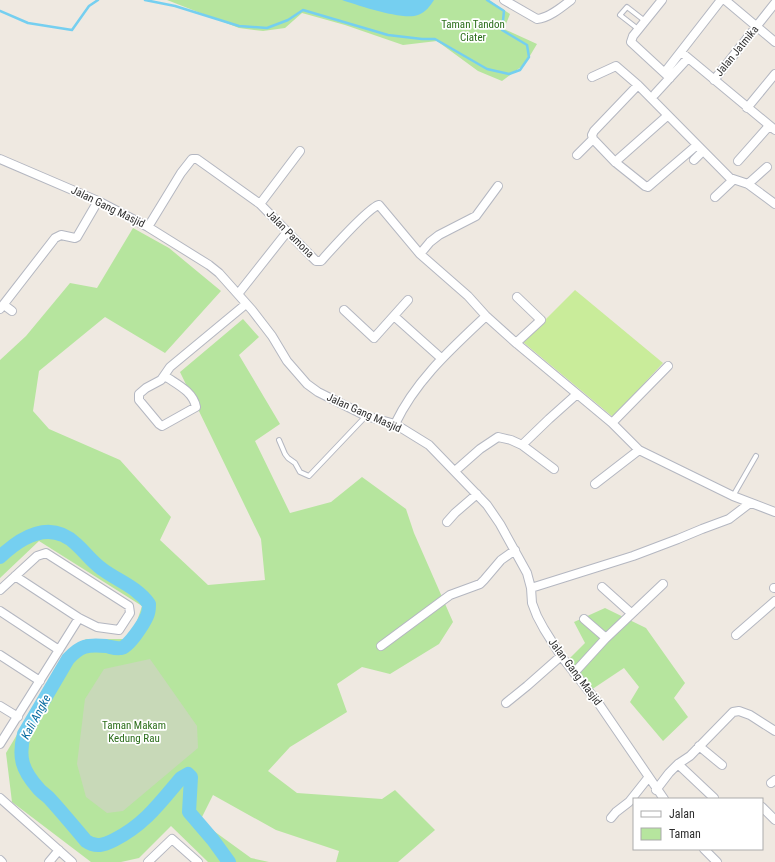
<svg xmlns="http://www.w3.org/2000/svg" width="775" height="862" viewBox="0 0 775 862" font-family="'Roboto Condensed',sans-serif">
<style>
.green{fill:#b6e59e}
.cemetery{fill:#c8d9b8}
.pitch{fill:#c9ec9a}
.water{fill:#75cff0}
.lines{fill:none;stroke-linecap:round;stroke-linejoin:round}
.stream{stroke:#75cff0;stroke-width:2.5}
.river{stroke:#75cff0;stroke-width:14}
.lane-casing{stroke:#b4b7c1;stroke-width:6}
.street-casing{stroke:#b4b7c1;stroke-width:10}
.lane{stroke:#fff;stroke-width:4}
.street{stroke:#fff;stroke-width:8}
.labels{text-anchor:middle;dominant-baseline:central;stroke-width:3.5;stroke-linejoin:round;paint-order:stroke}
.park-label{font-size:11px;fill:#2c6e1b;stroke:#fff}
.street-label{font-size:11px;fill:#2e2e2e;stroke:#fff}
.water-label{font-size:12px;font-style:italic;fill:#0d6fa3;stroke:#fff}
</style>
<rect width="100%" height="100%" fill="#efe9e1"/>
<!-- green -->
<path class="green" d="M167,0H489L510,14L504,29L537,44L525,64L502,81L478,71L437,41L403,45L345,25L302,13L285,28L263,31L239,28Z
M133,228L169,248L221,291L165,353L105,317L39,371L33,411L49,429L120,460L171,517L160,540L208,585L265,580L261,539L180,372L243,319L259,337L239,355L280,424L255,441L290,513L331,502L362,477L406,509L414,533L453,622L439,644L390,674L362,667L337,684L347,712L290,747L268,771L297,793L382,799L395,790L435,830L398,862H336L339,851L276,830L213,795L200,821L251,858L269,862H208L171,826L139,858L121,862H91L12,802L6,753L63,658L86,639H131L142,606L39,541L0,578V360L26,336L70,283L97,288Z
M605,608L646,628L685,683L674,698L688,717L663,741L630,702L639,687L624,668L591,690L567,661L585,643L574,622Z"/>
<!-- cemetery -->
<path class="cemetery" d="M150,659L197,726L198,748L123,811L107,813L86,797L77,764L85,699L104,669Z"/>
<!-- pitch -->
<path class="pitch" d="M575,290L663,363L613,417L523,342Z"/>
<!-- water -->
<path class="water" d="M342,0H434C430,6 426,12 418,15C404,21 357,5 342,0Z"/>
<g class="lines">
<!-- stream -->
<path class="stream" d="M145,0L175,6L239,26L267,28L288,20L303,10L388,35L422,39H435L487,69L509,74L520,70L529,57L527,45L502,30L504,11L487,0
M0,11L28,23L72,30L89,6L98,0"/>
<!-- river -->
<path class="river" d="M0,557C21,537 50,519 76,544C85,552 92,562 102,569C118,581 137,587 149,604C149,608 149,612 147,616C144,623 129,647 121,648C116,649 111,647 106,646C87,644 80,646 68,659L24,734C18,757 22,770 38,788C41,792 46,795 49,798C62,812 74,827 86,841C96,848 104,845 114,840C144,825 160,803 181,778L188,774L191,777L189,812L213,840L229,862"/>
<defs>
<path id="lane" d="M638,29L620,15L627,7L645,21
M279,440L285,454L288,458L295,463L300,472L309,476L366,416
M733,496L756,456"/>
<path id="street" d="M504,0L537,19C549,18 562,7 571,0
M662,0L633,36L631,42L670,78
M725,0L775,42
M681,52L775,130
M665,72L721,0
M592,77L616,66L638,85
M714,80L775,3
M655,94L688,58
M747,108L775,74
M593,139L615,162L645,186L648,187L697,145
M577,155L593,139L592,135L594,131L638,85L730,178L748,184L775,204
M0,159L98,201L148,227L209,265L219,273L252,310L272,336L287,361L307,384L318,392L366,416L395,424L429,445L487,505L500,524L527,573L531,588L532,603L537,616L544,629L561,656L599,704L664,799
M694,160L703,151
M738,161L769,126
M615,162L667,116
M748,184L767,167
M715,197L733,180
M260,204L300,151
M148,227L181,173L192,159H197L260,204L316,261H321C330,251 369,207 379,205L420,254L468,296L486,316L516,343L612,423L639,450L733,496L775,512
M420,254L430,242L439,235L476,216L498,186
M238,294L287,232
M4,305L12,311
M0,309L55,238L61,235L75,238L77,237L98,201
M344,310L374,338L408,300
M394,316L441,358
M516,343L541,320L517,297
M165,376C176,384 193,391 196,407L162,426L159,424L139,400V394L146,388L161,380L170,367L246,304
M612,423L668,366
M395,424C416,380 451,349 486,316
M522,445L554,469
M455,471L480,449L498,437L511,440L522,445L549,419L577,394
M595,484L639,450
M447,522L455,513L477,494
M602,587L631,613
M531,588L633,556L678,539L702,529L729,519L750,503
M774,588H775
M0,590L37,556L46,553L129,606L130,613L119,630L97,627L79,618L15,576
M0,611L59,650
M584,619L606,638
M736,635L775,601
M381,646L450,595L480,584L484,580L501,560L515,550
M0,655L40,681
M574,673L606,638L663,584
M506,703L527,686L561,656
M0,706L18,717
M0,744L79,618
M699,746L722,765
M678,764L714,798
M771,783L775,780
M656,790L669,773L678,764L690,756L733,712L739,711L750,715L775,731
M0,798L72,862
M762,807L775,820
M611,818L616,812L629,802L648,778
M704,849L717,862
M0,860L2,862
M49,862L59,850
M148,862L172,839L198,862"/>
</defs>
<!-- lane casing -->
<use href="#lane" class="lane-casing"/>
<!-- street casing -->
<use href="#street" class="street-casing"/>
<!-- lane -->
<use href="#lane" class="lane"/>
<!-- street -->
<use href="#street" class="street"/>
</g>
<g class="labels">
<!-- park labels -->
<g class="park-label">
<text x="473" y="24">Taman Tandon<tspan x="473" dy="13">Ciater</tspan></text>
<text x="134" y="725">Taman Makam<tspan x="134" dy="13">Kedung Rau</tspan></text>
</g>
<!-- street labels -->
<g class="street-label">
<text transform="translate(737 51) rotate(-51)">Jalan Jatmika</text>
<text transform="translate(108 207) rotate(26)">Jalan Gang Masjid</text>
<text transform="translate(290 234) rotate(45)">Jalan Pamona</text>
<text transform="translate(364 413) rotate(24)">Jalan Gang Masjid</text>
<text transform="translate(575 672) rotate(53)">Jalan Gang Masjid</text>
</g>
<!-- water labels -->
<g class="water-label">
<text transform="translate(36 717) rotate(-62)">Kali Angke</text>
</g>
</g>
<!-- legend -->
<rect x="633" y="798" width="130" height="52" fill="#ffffff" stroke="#ababab"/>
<rect x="641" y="811" width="20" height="6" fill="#ffffff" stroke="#ababab"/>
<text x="669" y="818" font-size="12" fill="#2e2e2e">Jalan</text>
<rect x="641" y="828" width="20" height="12" fill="#b6e59e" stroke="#ababab"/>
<text x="669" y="838" font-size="12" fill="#2e2e2e">Taman</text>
</svg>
